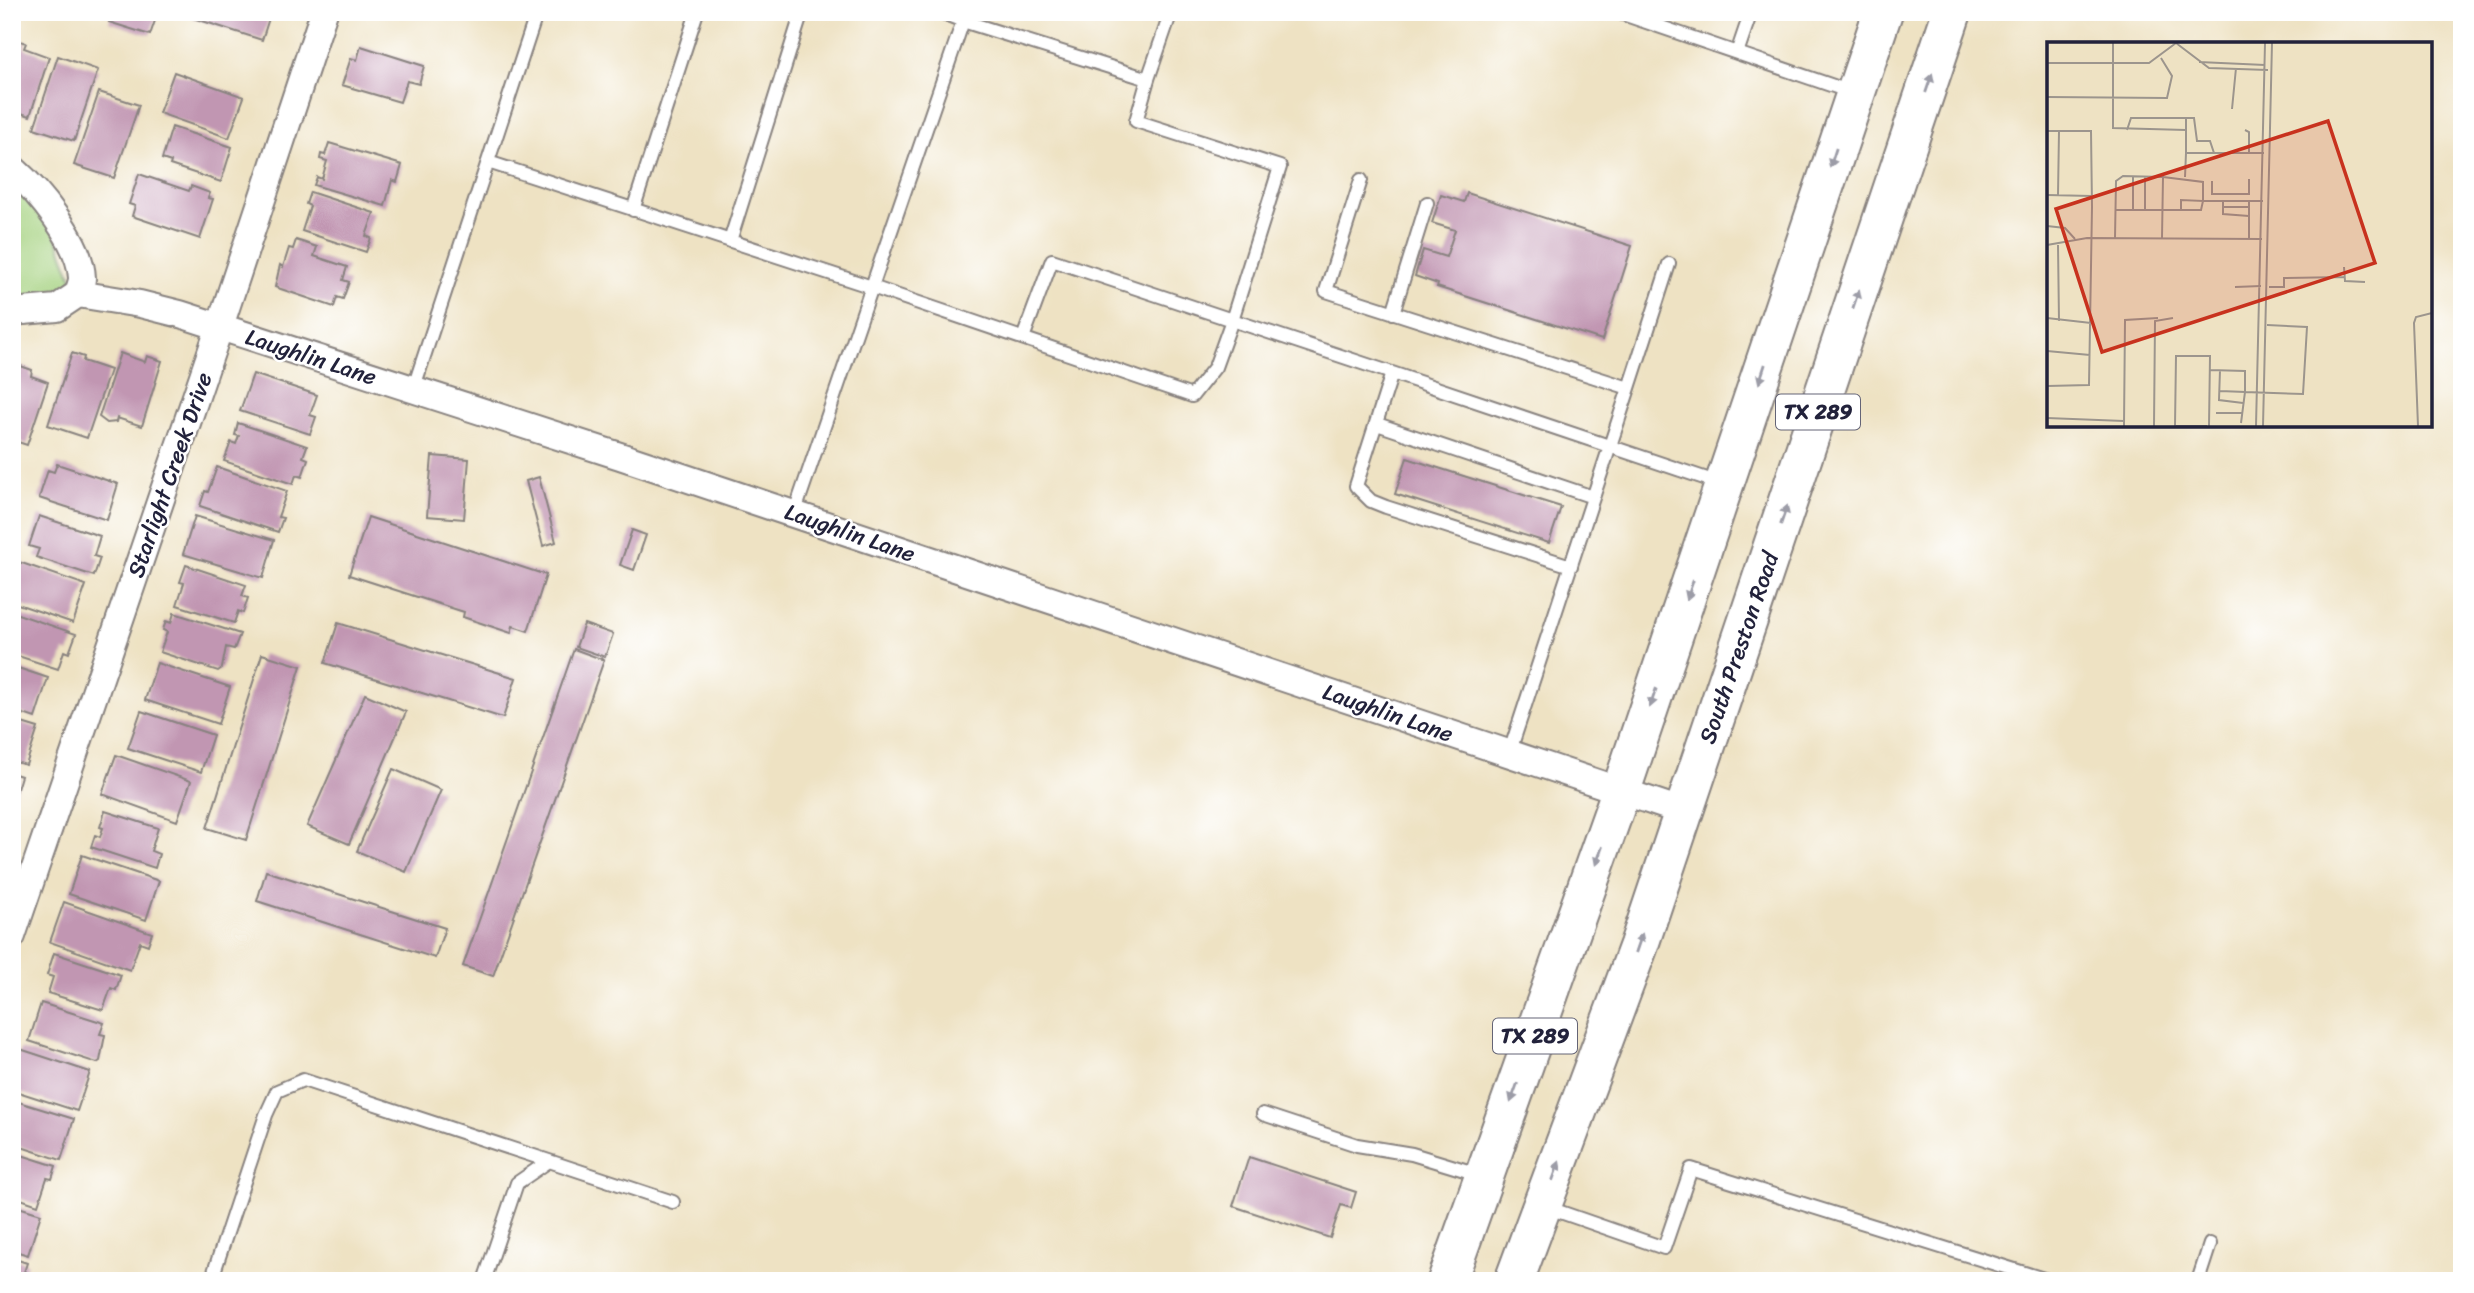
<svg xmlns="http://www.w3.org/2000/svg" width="2474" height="1293" viewBox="0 0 2474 1293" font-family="Sriracha,sans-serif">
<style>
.green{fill:#a3d07d;stroke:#62795c;stroke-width:2}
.building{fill:#c196b2}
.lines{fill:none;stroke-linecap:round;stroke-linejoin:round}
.lane-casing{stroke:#88827f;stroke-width:16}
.street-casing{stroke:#88827f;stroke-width:30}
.primary-casing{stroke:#88827f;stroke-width:42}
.lane{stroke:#fff;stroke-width:12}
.street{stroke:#fff;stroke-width:26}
.primary{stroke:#fff;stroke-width:38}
.oneway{fill:#9c9ca7}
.labels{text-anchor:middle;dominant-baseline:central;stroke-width:5;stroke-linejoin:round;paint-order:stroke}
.shield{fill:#fff;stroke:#646476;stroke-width:2}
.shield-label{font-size:21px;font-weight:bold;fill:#22223b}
.street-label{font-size:23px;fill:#22223b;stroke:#fff}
.inset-road{fill:none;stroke:#9c958d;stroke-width:2}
.view{fill:#c8321e;fill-opacity:0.15;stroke:#c8321e;stroke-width:3.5}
.inset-edge{fill:none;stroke:#22223b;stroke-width:3.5}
</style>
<rect width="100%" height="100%" fill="#fff"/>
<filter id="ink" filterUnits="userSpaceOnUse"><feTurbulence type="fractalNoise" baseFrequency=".0143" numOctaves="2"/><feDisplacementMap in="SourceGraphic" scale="14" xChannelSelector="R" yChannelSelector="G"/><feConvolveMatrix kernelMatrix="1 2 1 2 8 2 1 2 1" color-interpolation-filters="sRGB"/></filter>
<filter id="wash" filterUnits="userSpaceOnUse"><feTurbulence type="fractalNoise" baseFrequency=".00686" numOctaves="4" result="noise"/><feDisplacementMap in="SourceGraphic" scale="28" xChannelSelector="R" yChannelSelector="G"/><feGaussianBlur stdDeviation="1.57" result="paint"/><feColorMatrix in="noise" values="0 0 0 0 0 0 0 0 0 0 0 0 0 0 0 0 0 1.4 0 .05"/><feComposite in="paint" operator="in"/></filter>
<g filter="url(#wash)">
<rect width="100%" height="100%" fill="#eee2c3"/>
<!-- green -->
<path class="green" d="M12,168L42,199L78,294L12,312Z"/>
<g id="blocks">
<!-- building -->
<path class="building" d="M112,12H158L150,35L109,22Z
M194,12H271L262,40L193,18Z
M12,38L26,43L24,48L49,57L30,116L12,110Z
M361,46L424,66L419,84L407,81L400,102L342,85L351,58L357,60Z
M58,56L98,70L74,141L34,128Z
M174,72L244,97L229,138L159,113Z
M99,92L139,105L114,178L74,165Z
M172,127L232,147L221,182L170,165L171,162L162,159Z
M329,143L402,165L397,182L392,180L385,206L314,185L317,177L322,179L327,161L320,159L321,154L325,155Z
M139,174L189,191L191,186L210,193L208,198L213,199L200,239L132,216L135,206L129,204Z
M310,192L374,213L366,236L371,238L366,252L302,231L310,206L306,204Z
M1467,193L1632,246L1602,340L1437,287L1438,284L1415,276L1423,250L1446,257L1455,230L1432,223L1441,195L1464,202Z
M296,240L317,247L314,256L347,267L343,280L349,282L343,299L337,297L334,307L275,287L280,265L283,267L289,248L293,249Z
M72,353L84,357L83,361L110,370L87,438L48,425Z
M120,353L145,362L147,356L162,361L142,426L117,418L116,422L107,423L99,417Z
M12,363L32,370L31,376L48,382L27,445L12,440Z
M253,374L317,395L310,415L316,417L310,434L240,411Z
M238,423L307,446L303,457L308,459L302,477L296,475L293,484L224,461L231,442L236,444L239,436L235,435Z
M432,456L469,459L464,519L427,516Z
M1407,458L1561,507L1549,543L1395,494Z
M57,464L118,484L107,520L39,498L48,470L54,472Z
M217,467L287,491L278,517L283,518L278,532L200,506L205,491L208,492Z
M539,477L556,542L543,546L526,481Z
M39,516L100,536L94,556L100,558L94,576L36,557L39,549L29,546Z
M195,516L274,540L263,578L183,554Z
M368,517L546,575L528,631L513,626L511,633L463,617L464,612L349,575Z
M632,530L646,535L634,570L620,565Z
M13,560L86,585L73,623L12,602Z
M186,565L246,585L242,596L248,598L243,613L238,611L234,623L177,605L184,583L180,582Z
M12,612L76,634L69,653L64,651L58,669L12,654Z
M174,613L240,634L234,649L226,647L222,668L218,671L160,652L167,632L163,630L166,621L171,623Z
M338,623L516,678L503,718L325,663Z
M584,624L613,634L605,657L576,647Z
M574,649L604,660L493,976L463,966Z
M262,654L301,666L246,840L207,828Z
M157,663L230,687L218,724L145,700Z
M12,666L48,678L35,718L12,710Z
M365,694L406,712L349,844L307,826Z
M141,711L213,735L201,772L128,748Z
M12,720L38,728L26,765L12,761Z
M116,755L191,781L177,821L102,794Z
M393,769L441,790L406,872L357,851Z
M12,773L21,776L13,802H12Z
M105,811L158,828L151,851L159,854L155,868L91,847L95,835L100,837L103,828L100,827Z
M82,855L159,881L146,920L69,894Z
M266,871L445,928L435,958L257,901Z
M64,902L152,933L148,945L140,942L130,970L50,942Z
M54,953L121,975L116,990L111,988L103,1010L48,993L53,977L47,975Z
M41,1003L104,1023L100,1034L105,1035L100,1061L97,1063L29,1041Z
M20,1049L90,1072L77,1111L12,1090V1072Z
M12,1100L74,1119L61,1160L12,1144Z
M12,1152L56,1166L52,1179L47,1178L38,1205L12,1196Z
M1249,1157L1356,1192L1351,1208L1341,1205L1330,1238L1233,1206Z
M12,1205L41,1214L28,1255L12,1250Z
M12,1258L27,1263L23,1275L24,1281H12Z"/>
</g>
</g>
<g filter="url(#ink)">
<use href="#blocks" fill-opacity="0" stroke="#88827f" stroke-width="2"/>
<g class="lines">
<defs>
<path id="lane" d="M1617,12L1851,92
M963,21L1148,79L1136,121L1280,167L1232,320L1052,260L1023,338
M1737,53L1751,12
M1148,79L1171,12
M488,162L872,287L1192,396L1215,367L1232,320L1392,373
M1361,180L1326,291L1629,388L1669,264
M633,210L697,12
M730,241L802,12
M1393,313L1427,203
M413,390L537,12
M1377,424L1593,497
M794,514L963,21L940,12
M1571,566L1386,507L1371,501L1356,486L1392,373L1722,484
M1509,754L1629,388
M1263,1114L1357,1145L1412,1154L1481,1175
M1546,1207L1664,1248L1691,1169L2050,1281
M211,1281L266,1115L277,1091L303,1080L549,1161
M484,1281L517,1183L549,1161L673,1202
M2198,1281L2210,1244"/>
<path id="street" d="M12,168C38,191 81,242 82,278C82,283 79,289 78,294
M12,312L57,308L78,294L140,304L180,314L620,456L1684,812
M12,936L220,326L324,12"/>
<path id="primary" d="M1447,1281L1621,791L1883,12
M1514,1281L1639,945L1952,12"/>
</defs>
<!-- lane casing -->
<use href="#lane" class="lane-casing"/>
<!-- street casing -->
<use href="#street" class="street-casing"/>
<!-- primary casing -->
<use href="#primary" class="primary-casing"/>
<!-- lane -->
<use href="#lane" class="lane"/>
<!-- street -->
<use href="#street" class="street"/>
<!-- primary -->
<use href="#primary" class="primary"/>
</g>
<!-- one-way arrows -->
<defs><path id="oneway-solid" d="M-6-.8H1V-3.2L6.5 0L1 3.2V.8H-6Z" transform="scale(1.75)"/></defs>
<g class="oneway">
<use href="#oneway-solid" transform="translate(1929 83) rotate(-71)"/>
<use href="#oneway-solid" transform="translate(1833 158) rotate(108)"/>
<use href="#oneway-solid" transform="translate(1856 299) rotate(-71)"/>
<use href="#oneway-solid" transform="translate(1762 374) rotate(108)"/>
<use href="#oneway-solid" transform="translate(1784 515) rotate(-71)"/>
<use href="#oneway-solid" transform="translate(1690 590) rotate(109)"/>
<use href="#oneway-solid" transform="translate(1653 698) rotate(109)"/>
<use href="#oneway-solid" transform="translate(1599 856) rotate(110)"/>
<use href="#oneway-solid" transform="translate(1639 943) rotate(-71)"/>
<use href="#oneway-solid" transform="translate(1514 1093) rotate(110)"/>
<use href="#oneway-solid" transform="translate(1556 1171) rotate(-70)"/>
</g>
</g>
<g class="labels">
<!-- shield labels -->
<g class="shield">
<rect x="1776" y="394.5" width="84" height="35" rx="5"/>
<rect x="1493" y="1018.5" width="84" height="35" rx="5"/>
</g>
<g class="shield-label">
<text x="1818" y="412">TX 289</text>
<text x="1535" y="1036">TX 289</text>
</g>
<!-- street labels -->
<g class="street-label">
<text transform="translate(311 357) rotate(18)">Laughlin Lane</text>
<text transform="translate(170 475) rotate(-71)">Starlight Creek Drive</text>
<text transform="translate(850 533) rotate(19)">Laughlin Lane</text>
<text transform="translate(1739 648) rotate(-71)">South Preston Road</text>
<text transform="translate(1388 713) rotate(19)">Laughlin Lane</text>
</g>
</g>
<!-- overview -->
<g transform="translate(2047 42)">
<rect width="385" height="385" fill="#eee2c3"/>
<path class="inset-road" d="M66,1V86L139,88M129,1L162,26L221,28M152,20L218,23M0,21H102L129,1M0,55L120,56L125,34L114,16M185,67L189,26M139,77V111H217M80,88L84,76H147L150,99H163L167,111M198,88L202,90V111M0,89H44L45,165L42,343L0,344M86,134V168M98,135V168M116,135L156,140V159L134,158V168M138,135L139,111M165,139V152H202V137M0,153L45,154M11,153L12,89M176,165H202M68,168H154L156,159H176M202,174L176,172V159H216M0,184L18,186L28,197M68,196L69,139L76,134L116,135L115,196M202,196V159M0,203L40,196L215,197M11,203L12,279M297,225L298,239L318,240M188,245L214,244M222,245H237V236L297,235M0,276L44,281M0,309L43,313M163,328L198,329V350L256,352L260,285L220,283M173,328L172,358L196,361M173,349L198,350L194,381M169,371H195M0,376L77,379M77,384L78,278L111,276M107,384L108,279L126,276M160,384H128L129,314H163L162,384M209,384L218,1M216,384L225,1M371,384L367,281L369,275L385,271"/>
<path class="view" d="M281,79L328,221L55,310L9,167Z"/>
<rect width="385" height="385" class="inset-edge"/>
</g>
<!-- margin -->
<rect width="2474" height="1293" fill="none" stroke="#fff" stroke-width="42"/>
</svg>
